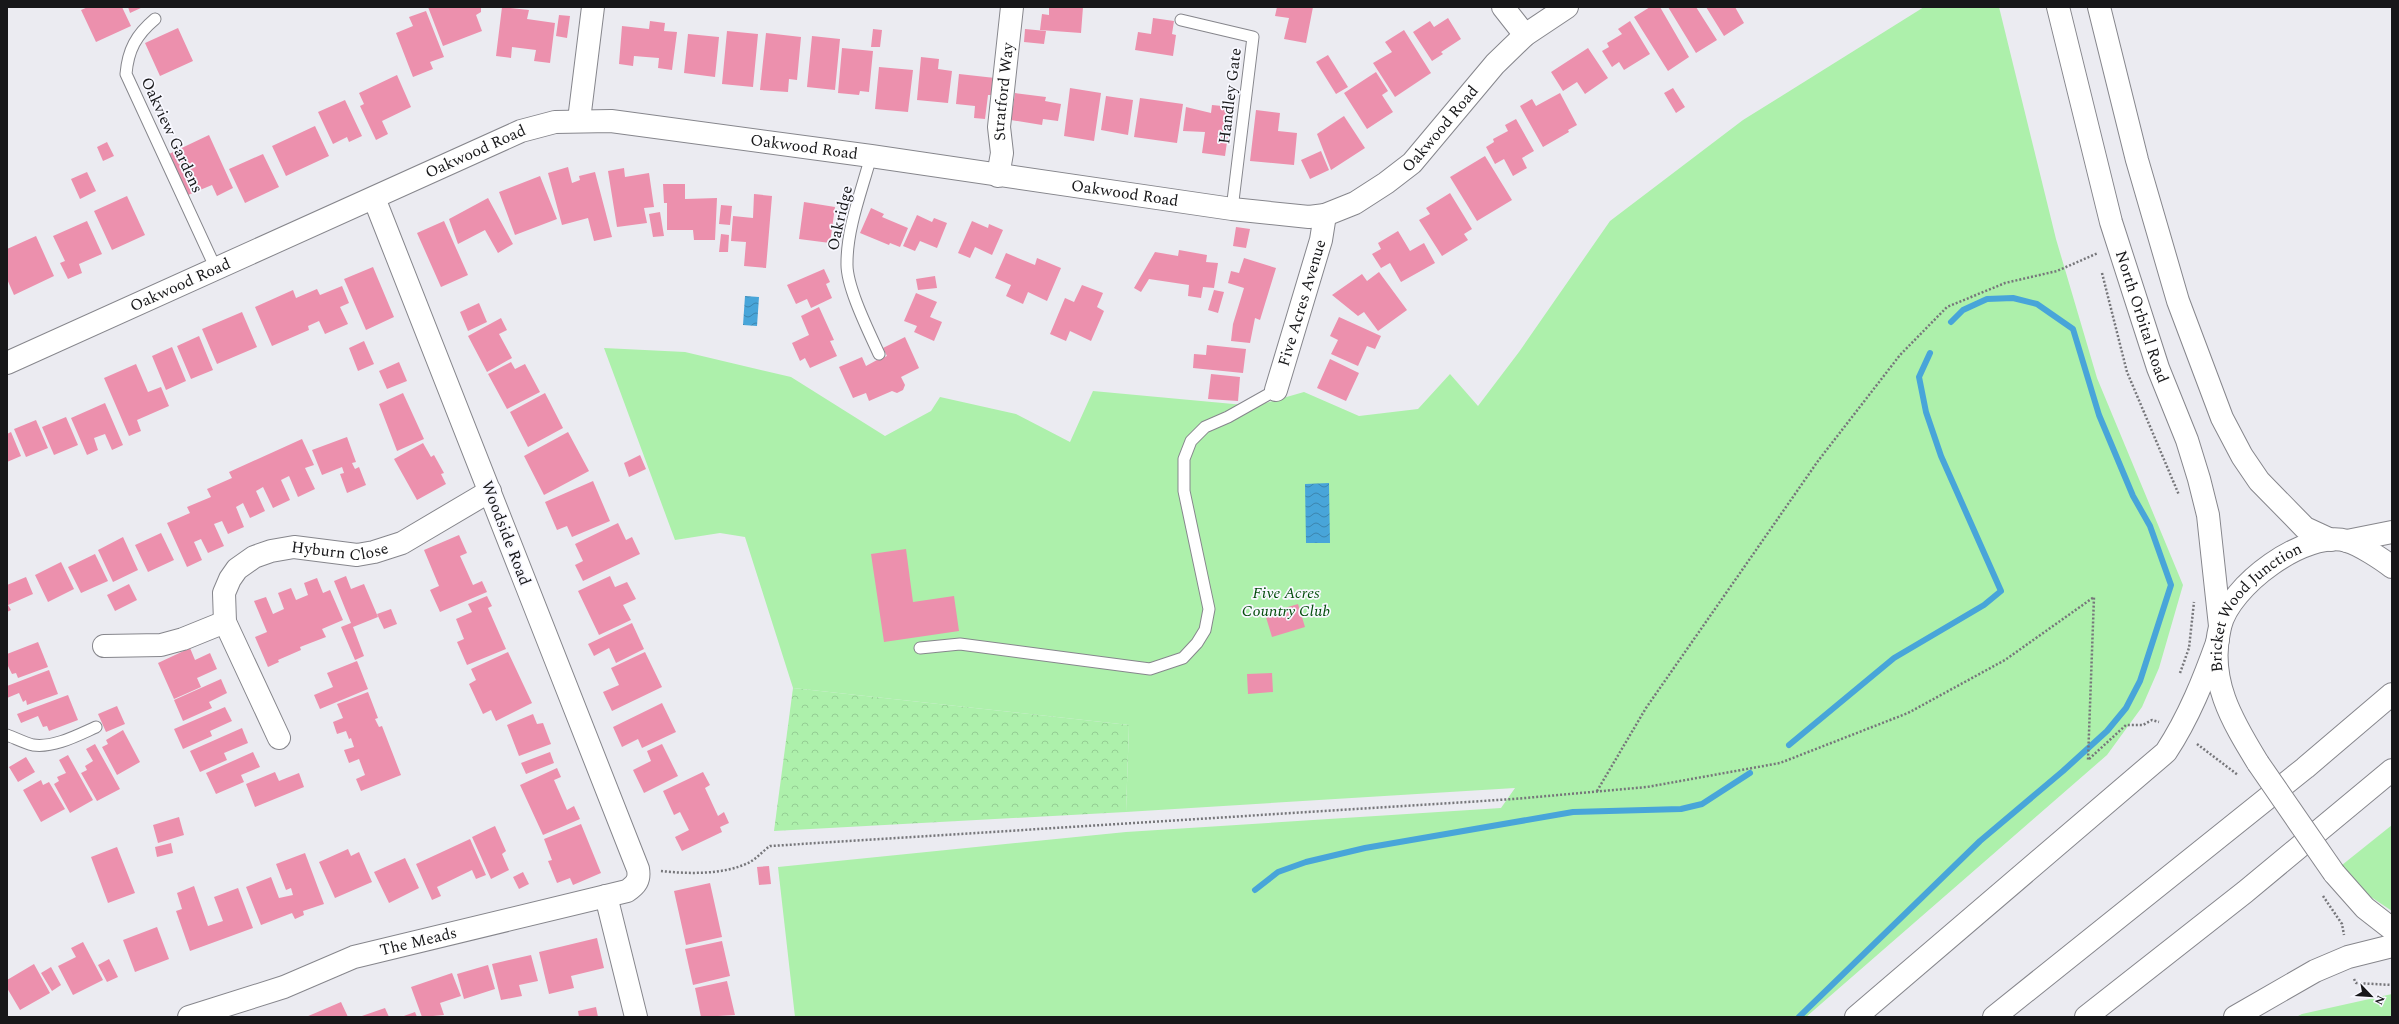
<svg xmlns="http://www.w3.org/2000/svg" width="2399" height="1024" viewBox="0 0 2399 1024" font-family="Spectral,serif">
<style>
.green{fill:#adf0ab}
.forest{fill:url(#forest-crowns)}
.water{fill:url(#water-waves)}
.lines{fill:none;stroke-linecap:round;stroke-linejoin:round}
.stream{stroke:#48a5d9;stroke-width:6}
.building{fill:#ec90ad}
.lane-casing{stroke:#86868c;stroke-width:13}
.street-casing{stroke:#86868c;stroke-width:24}
.secondary-casing{stroke:#86868c;stroke-width:24}
.highway-casing{stroke:#86868c;stroke-width:24}
.path{stroke:#76767a;stroke-width:2.5;stroke-dasharray:2 2;stroke-linecap:butt}
.lane{stroke:#fff;stroke-width:11}
.street{stroke:#fff;stroke-width:22}
.secondary{stroke:#fff;stroke-width:22}
.highway{stroke:#fff;stroke-width:22}
.highway-bridge-casing{stroke:#86868c;stroke-width:24;stroke-linecap:butt}
.highway-bridge{stroke:#fff;stroke-width:22}
.labels{text-anchor:middle;dominant-baseline:central;stroke-width:3.5;stroke-linejoin:round;paint-order:stroke}
.street-label{font-size:16px;fill:#171719;stroke:#f8f8ff}
.park-label{font-size:16px;font-style:italic;fill:#034d0b;stroke:#f8f8ff}
</style>
<defs>
<pattern id="forest-crowns" width="20" height="18" patternUnits="userSpaceOnUse"><rect width="20" height="18" fill="#adf0ab"/><path d="M2 6a3 3 0 1 1 6 0M12 15a3 3 0 1 1 6 0" fill="none" stroke="#94cd93"/></pattern>
<pattern id="water-waves" width="16" height="10" patternUnits="userSpaceOnUse"><rect width="16" height="10" fill="#48a5d9"/><path d="M0 5q4-4 8 0t8 0" fill="none" stroke="#3b85af"/></pattern>
</defs>
<rect width="100%" height="100%" fill="#ebebf1"/>
<!-- green -->
<path class="green" d="M1924,7H1999L2056,239L2097,378L2183,585L2159,668L2142,707L2107,755L1806,1017H795L778,867L1126,832L1501,808L1515,788L1126,812L1129,725L793,688L745,537L720,533L675,540L604,348L685,352L791,377L885,436L931,411L940,397L1016,414L1070,442L1093,391L1255,406L1304,392L1359,416L1418,409L1450,374L1478,406L1519,352L1610,221L1743,120Z
M2392,825V911L2365,893L2342,865Z
M2392,994V1017H2296L2302,1014Z"/>
<!-- forest -->
<path class="forest" d="M793,688L1129,725L1126,812L774,831Z"/>
<!-- water -->
<path class="water" d="M745,296L759,297L757,326L743,325Z
M1329,483L1330,543H1306L1305,484Z"/>
<g class="lines">
<!-- stream -->
<path class="stream" d="M1789,745L1894,658L1984,605L2001,591L1941,456L1926,412L1919,377L1930,353
M1255,890L1278,872L1306,862L1365,848L1573,812L1681,809L1702,804L1750,773
M1799,1017L1980,841L2063,771L2107,731L2126,708L2140,681L2171,585L2150,526L2133,496L2099,415L2073,329L2037,304L2013,298L1987,299L1963,310L1951,322"/>
</g>
<!-- building -->
<path class="building" d="M88,7H122L131,26L96,42L81,10Z
M128,7H143L130,13Z
M428,7H481V12L476,15L482,31L443,46Z
M502,7L529,10L527,19L555,23L550,63L534,61L536,50L512,47L511,58L496,56Z
M1049,7H1083L1081,33L1040,30L1042,14L1049,15Z
M1277,7H1313L1306,43L1284,39L1289,18L1275,16Z
M1650,7H1660L1689,57L1668,71L1634,17Z
M1668,7H1696L1717,40L1696,53Z
M1706,7H1735L1744,23L1724,36Z
M426,11L444,57L430,62L433,69L413,77L396,33L413,26L409,17Z
M559,15L570,16L567,38L556,36Z
M1153,18L1174,21L1172,34L1176,35L1173,56L1135,50L1138,32L1151,34Z
M1448,18L1461,39L1441,52L1443,54L1432,61L1413,32L1430,21L1434,27Z
M650,21L665,23L664,31L677,32L672,70L658,68L659,58L646,57L634,56L633,66L619,64L622,26L649,29Z
M1630,21L1650,54L1624,70L1619,62L1612,67L1602,51L1609,47L1607,43L1622,34L1618,29Z
M178,28L193,61L160,76L145,43Z
M873,29L882,30L880,47H871Z
M1025,29L1046,31L1044,44L1024,42Z
M1404,30L1431,73L1395,97L1373,63L1392,52L1385,42Z
M727,31L758,34L753,87L722,84Z
M766,33L801,37L797,80L789,79L788,92L760,90Z
M688,34L719,37L715,77L684,73Z
M812,36L840,39L835,90L807,87Z
M842,48L873,51L869,92L860,91L859,95L838,93Z
M1588,48L1608,78L1585,94L1577,82L1563,91L1551,72Z
M1328,55L1348,87L1336,94L1316,62Z
M921,57L939,59L938,69L952,71L948,103L917,100Z
M879,67L913,70L908,112L875,109Z
M1376,72L1388,91L1382,95L1393,112L1367,129L1344,93Z
M959,74L995,78L993,95H988L985,119L974,118L975,106L956,104Z
M397,75L411,107L382,121L388,134L376,140L360,106L364,104L359,93Z
M1070,88L1101,93L1094,141L1064,136Z
M1673,88L1685,107L1676,113L1664,93Z
M1015,93L1046,97L1045,101L1061,104L1058,121L1043,119L1042,125L1011,120Z
M1560,93L1577,125L1568,130L1569,132L1543,147L1520,106L1532,99L1536,106Z
M1106,96L1133,100L1128,135L1101,130Z
M1140,98L1183,104L1177,143L1134,137Z
M345,100L362,136L349,142L347,137L333,144L318,112Z
M1212,105L1232,107L1225,156L1202,153L1205,132L1183,131L1186,107L1211,113Z
M1256,110L1280,113L1278,131L1297,133L1294,165L1250,161Z
M1344,116L1365,148L1331,170L1317,134Z
M1516,119L1534,151L1522,158L1527,168L1513,176L1504,159L1495,164L1486,147L1494,142L1493,139L1508,131L1505,125Z
M315,126L329,156L286,176L272,146Z
M209,135L233,188L217,196L212,185L188,195L169,154Z
M107,142L114,156L103,161L97,147Z
M1321,151L1329,170L1310,179L1301,160Z
M263,154L279,187L245,203L229,169Z
M1485,156L1512,200L1477,221L1450,177Z
M568,167L572,183L580,180L579,176L595,172L612,237L594,241L588,218L562,225L548,173Z
M624,168L625,177L649,173L654,207L644,208L647,223L617,227L608,171Z
M87,172L96,191L80,199L71,179Z
M540,176L557,219L515,235L499,192Z
M663,184H685V199L717,198L715,240H694L693,230H667V203H664Z
M1450,193L1472,229L1464,234L1468,240L1442,256L1419,220L1430,214L1426,208Z
M754,194L772,196L766,268L744,266L746,242L731,241L733,216L753,218Z
M127,196L145,235L112,250L94,211Z
M488,198L513,244L498,253L485,230L458,244L449,219Z
M804,202L835,207L830,243L799,239Z
M721,205L732,206L730,225L719,224Z
M871,208L884,214L882,217L908,228L900,247L890,243L889,245L860,233Z
M660,212L664,236L653,237L649,214Z
M917,215L932,222L934,218L947,223L937,248L920,241L915,251L903,246Z
M87,221L102,254L79,264L82,273L68,279L60,263L65,261L53,236Z
M444,221L468,275L441,287L417,233Z
M972,221L988,228L989,224L1003,230L992,255L975,247L970,258L958,253Z
M1236,227L1250,229L1246,248L1233,246Z
M1398,231L1410,251L1424,243L1435,263L1401,282L1390,263L1381,268L1372,254L1381,249L1378,243Z
M721,234L729,235L728,252H719Z
M36,236L54,276L14,295L7,279V249Z
M1179,250L1207,255L1206,262L1218,263L1214,288L1203,287L1201,298L1188,296L1189,285L1149,279L1141,292L1134,288L1155,252L1178,256Z
M1006,253L1035,265L1037,258L1061,268L1047,301L1028,292L1023,304L1006,296L1011,285L995,278Z
M1244,258L1276,268L1260,320L1255,318L1250,343L1231,341L1233,324L1244,288L1228,283L1231,271L1239,273Z
M373,267L394,317L366,330L344,279Z
M824,269L830,282L826,284L832,298L811,308L807,299L796,304L787,285Z
M1379,272L1407,310L1378,331L1364,312L1358,316L1332,295L1362,274L1367,281Z
M935,276L937,288L918,290L916,279Z
M1082,285L1103,293L1097,307L1104,311L1091,341L1070,331L1066,341L1050,334L1065,298L1074,302Z
M342,286L349,303L340,307L348,324L325,334L319,321L308,326L309,330L272,346L255,307L293,290L296,298L317,289L320,295Z
M1214,290L1224,292L1218,313L1208,310Z
M916,293L937,302L930,317L942,322L934,341L914,332L917,326L904,321Z
M479,303L487,322L468,331L460,312Z
M819,307L834,340L830,341L837,356L810,368L805,358L800,361L792,343L809,335L801,316Z
M242,312L257,347L217,364L202,329Z
M1339,317L1381,336L1375,349L1367,346L1358,366L1331,354L1338,340L1330,336Z
M501,318L507,330L499,334L512,358L487,372L468,336Z
M199,336L213,370L191,379L177,346Z
M905,337L919,368L901,377L905,385L903,390L897,393L892,391L869,401L866,393L853,398L839,367L862,357L866,366L877,360L887,356L883,348Z
M364,341L374,364L358,371L349,348Z
M1207,345L1246,349L1243,373L1193,368L1194,354L1206,355Z
M172,347L186,381L166,390L152,356Z
M1330,359L1359,373L1346,401L1317,388Z
M399,362L407,381L387,389L379,371Z
M511,362L515,369L525,364L540,392L507,409L488,374Z
M136,364L148,392L161,387L169,406L137,420L141,431L129,436L104,378Z
M1211,374L1240,377L1238,401L1208,399Z
M403,393L424,439L397,451L379,404Z
M545,393L563,428L528,447L510,412Z
M105,403L123,445L112,450L105,434L94,438L98,450L87,455L71,418Z
M66,417L78,445L54,455L42,427Z
M36,420L48,448L26,457L14,429Z
M11,432L21,456L7,462V434Z
M568,432L589,471L544,495L524,456Z
M347,437L356,462L352,463L355,469L359,467L366,485L347,493L340,474L344,473L342,467L322,475L312,450Z
M302,439L314,465L305,468L315,489L298,497L289,476L281,480L290,500L273,508L263,487L256,491L265,511L250,518L243,503L236,507L244,527L228,534L222,521L214,524L224,546L208,553L201,539L194,542L202,560L187,567L167,523L190,513L187,507L211,497L207,489L232,478L229,472Z
M423,443L431,457L434,455L444,473L441,474L446,484L417,500L394,459Z
M640,455L646,469L629,477L624,463Z
M593,481L610,521L572,537L567,526L557,530L545,502Z
M618,523L626,540L632,537L640,554L583,581L575,565L583,561L575,544Z
M161,533L174,560L148,572L135,545Z
M459,535L467,553L460,556L473,585L482,581L487,592L440,612L430,590L439,586L424,550Z
M123,537L138,570L113,582L98,550Z
M906,549L913,602L954,596L959,631L884,642L871,554Z
M95,554L108,581L81,593L68,567Z
M61,562L74,589L48,602L35,575Z
M346,576L351,589L364,584L378,617L353,627L364,656L355,660L341,627L351,623L334,581Z
M610,576L615,587L627,582L636,599L623,605L631,620L599,635L578,591Z
M26,577L33,594L8,605L11,610L7,612V585Z
M317,578L323,593L330,590L343,620L322,629L326,637L300,647L301,650L278,660L279,662L268,667L255,637L267,632L254,601L266,597L273,614L284,609L278,593L291,588L296,600L308,595L304,583Z
M129,584L137,600L115,611L107,595Z
M487,596L492,606L488,608L506,649L467,665L457,642L464,639L456,619L472,612L468,604Z
M1298,604L1305,627L1272,637L1265,614Z
M391,609L397,624L384,629L377,614Z
M632,623L644,649L616,663L609,648L594,656L588,644Z
M38,642L48,667L18,678L16,673L12,674L7,664V654Z
M190,648L195,660L210,653L217,669L197,678L201,687L174,699L158,663Z
M508,652L532,703L496,721L491,710L483,714L469,684L476,680L471,669Z
M645,652L662,687L612,711L603,692L619,685L611,668Z
M357,661L368,689L320,709L314,695L333,687L327,673Z
M49,670L58,694L27,705L26,700L23,702L19,693L7,698V686Z
M1272,673L1273,692L1248,694L1247,674Z
M221,679L227,693L209,702L212,708L183,721L174,700Z
M368,692L378,718L375,719L379,727L382,726L401,775L361,791L356,779L365,775L359,759L349,763L344,750L354,747L351,738L349,739L346,731L337,734L333,722L343,718L337,704Z
M68,695L78,720L49,731L47,726L43,727L38,716L21,723L17,714Z
M662,703L676,732L642,748L638,739L622,747L613,727Z
M117,706L125,724L106,732L98,714Z
M225,707L232,721L210,731L212,736L183,749L174,729Z
M533,714L537,724L543,723L551,744L519,756L507,725Z
M242,728L248,743L224,753L227,760L200,772L190,751Z
M123,730L140,762L117,775L102,747L108,744L106,740Z
M95,744L120,789L97,801L81,773L87,770L85,766L93,761L86,749Z
M662,744L678,776L644,793L633,770L651,761L647,751Z
M253,752L260,767L241,775L244,782L216,794L206,773Z
M550,752L554,763L526,774L521,763Z
M68,755L93,800L70,813L54,784L59,781L57,777L66,773L59,760Z
M26,757L35,772L18,782L9,767Z
M557,768L561,777L554,780L567,810L574,806L580,819L543,835L520,785Z
M275,772L279,781L299,773L304,787L255,807L246,784Z
M703,772L710,785L705,788L718,816L724,812L729,823L720,827L722,832L682,851L675,837L689,830L680,812L674,815L663,791Z
M41,780L43,785L49,782L65,809L41,822L23,790Z
M179,817L184,835L158,843L153,825Z
M581,824L601,873L573,885L570,878L557,883L548,861L552,860L544,839Z
M495,826L506,851L502,854L509,870L491,879L472,837Z
M470,839L486,875L476,879L472,870L437,887L441,896L432,900L416,864Z
M171,843L173,853L157,857L155,847Z
M117,847L135,893L108,903L91,857Z
M348,849L351,856L359,852L372,882L335,898L319,862Z
M305,853L324,904L303,911L304,915L295,919L292,913L261,925L246,887L271,877L279,898L293,895L291,888L286,890L276,864Z
M405,858L419,888L389,903L374,872Z
M769,866L771,884L759,885L757,867Z
M523,872L529,884L519,889L513,877Z
M710,883L722,937L686,945L674,891Z
M194,886L208,926L223,921L214,897L238,888L253,928L190,951L176,911L182,909L177,893Z
M157,927L169,959L135,972L123,940Z
M597,938L604,968L571,976L574,988L549,994L539,952Z
M722,941L730,976L693,985L685,949Z
M83,942L103,980L73,995L58,966L76,957L71,948Z
M531,955L538,981L519,985L522,996L501,1000L492,964Z
M109,959L118,977L107,982L98,965Z
M34,964L50,993L20,1010L7,988V980Z
M488,965L495,989L464,999L457,974Z
M51,967L61,985L52,991L41,973Z
M452,973L461,996L440,1003L444,1015L422,1017L411,987Z
M727,981L735,1015L701,1017L695,988Z
M341,1002L348,1017H306Z
M596,1007L598,1017H579L578,1011Z
M385,1008L389,1017H359Z
M415,1012L417,1017H401Z"/>
<g class="lines">
<defs>
<path id="lane" d="M155,19C136,35 128,50 126,74L216,269
M1181,20L1253,37L1232,209
M871,156C862,190 847,227 847,263C846,286 869,332 879,354
M920,648L960,644L1150,669L1183,658L1197,643L1205,630L1209,609L1184,491V459L1191,441L1205,427L1228,417L1276,390
M7,735C15,738 25,743 33,745C54,748 78,735 96,727"/>
<g id="street">
<path d="M1503,7L1525,35"/>
<path d="M579,120L593,7"/>
<path id="s1" d="M998,176L1002,153L999,127L1012,7"/>
<path id="s2" d="M1276,390L1321,240L1325,215"/>
<path d="M104,646L161,645L183,639L225,622"/>
<path id="s3" d="M279,738L225,622L224,593L230,579L237,569L254,557L271,551L294,547L357,555L374,552L402,543L490,491"/>
<path d="M606,896L636,1017"/>
<path id="s4" d="M189,1017L284,987L354,957L627,891C636,885 640,880 638,869L374,198"/>
</g>
<g id="secondary">
<path id="s5" d="M7,363L521,131L555,122L611,121L871,156L1232,209L1309,217L1325,215L1355,203L1386,183L1412,163L1495,64L1525,35L1567,7"/>
</g>
<g id="highway">
<path id="s6" d="M2058,7L2111,222L2158,368L2187,440L2199,479L2208,515L2220,626"/>
<path d="M2099,7L2137,160L2178,301L2222,418L2242,456L2259,481L2305,528L2331,540"/>
<path d="M2347,541L2392,532"/>
<path id="s7" d="M2258,763C2232,721 2207,679 2220,627C2229,586 2306,529 2347,541C2359,544 2383,560 2392,567"/>
<path d="M2334,873L2365,908L2392,929"/>
<path d="M1856,1017L2166,752C2189,717 2204,679 2218,640"/>
<path d="M1994,1017L2305,768L2392,694"/>
<path d="M2086,1017L2245,892L2392,770"/>
<path d="M2235,1017L2315,971L2348,957L2392,946"/>
</g>
</defs>
<!-- lane casing -->
<use href="#lane" class="lane-casing"/>
<!-- street casing -->
<use href="#street" class="street-casing"/>
<!-- secondary casing -->
<use href="#secondary" class="secondary-casing"/>
<!-- highway casing -->
<use href="#highway" class="highway-casing"/>
<!-- path -->
<path class="path" d="M2102,273L2127,372L2179,495
M2180,673L2189,648L2194,602
M2197,744L2238,775
M1597,791L1646,708L1818,461L1900,355L1947,307L2005,283L2057,271L2098,253
M661,871C688,874 725,875 750,862C757,858 763,851 770,846L1514,799L1647,787L1780,763L1908,713L2005,660L2094,597L2088,760L2126,725H2143L2152,720L2159,722
M2323,896L2342,924L2344,935
M2354,979L2356,983L2392,985"/>
<!-- lane -->
<use href="#lane" class="lane"/>
<!-- street -->
<use href="#street" class="street"/>
<!-- secondary -->
<use href="#secondary" class="secondary"/>
<!-- highway -->
<use href="#highway" class="highway"/>
<defs>
<path id="highway-bridge" d="M2258,763L2334,873"/>
</defs>
<!-- highway-bridge casing -->
<use href="#highway-bridge" class="highway-bridge-casing"/>
<!-- highway-bridge -->
<use href="#highway-bridge" class="highway-bridge"/>
</g>
<g class="labels">
<!-- street labels -->
<g class="street-label">
<text stroke="none"><textPath href="#s1" startOffset="85">Stratford Way</textPath></text>
<text transform="translate(1230 96) rotate(-83)">Handley Gate</text>
<text stroke="none"><textPath href="#s5" startOffset="1522">Oakwood Road</textPath></text>
<text transform="translate(172 135) rotate(65)">Oakview Gardens</text>
<text stroke="none"><textPath href="#s5" startOffset="850">Oakwood Road</textPath></text>
<text stroke="none"><textPath href="#s5" startOffset="514">Oakwood Road</textPath></text>
<text stroke="none"><textPath href="#s5" startOffset="1174">Oakwood Road</textPath></text>
<text transform="translate(840 218) rotate(-77)">Oakridge</text>
<text stroke="none"><textPath href="#s5" startOffset="190">Oakwood Road</textPath></text>
<text stroke="none"><textPath href="#s2" startOffset="91">Five Acres Avenue</textPath></text>
<text stroke="none"><textPath href="#s6" startOffset="321">North Orbital Road</textPath></text>
<text transform="translate(506 533) rotate(69)">Woodside Road</text>
<text stroke="none"><textPath href="#s3" startOffset="293">Hyburn Close</textPath></text>
<text stroke="none"><textPath href="#s7" startOffset="181">Bricket Wood Junction</textPath></text>
<text stroke="none"><textPath href="#s4" startOffset="242">The Meads</textPath></text>
</g>
<!-- park labels -->
<g class="park-label">
<text x="1286" y="593">Five Acres<tspan x="1286" dy="18">Country Club</tspan></text>
</g>
</g>
<!-- border -->
<rect width="2399" height="1024" fill="none" stroke="#171719" stroke-width="16"/>
<!-- north arrow -->
<g transform="translate(2371 996) rotate(115)" stroke="#f8f8ff" stroke-width="3" paint-order="stroke">
<path d="M0-3L7 15L0 10L-7 15Z" fill="#171719"/>
<text y="-6" font-size="11" font-weight="bold" text-anchor="middle" fill="#171719">N</text>
</g>
</svg>
